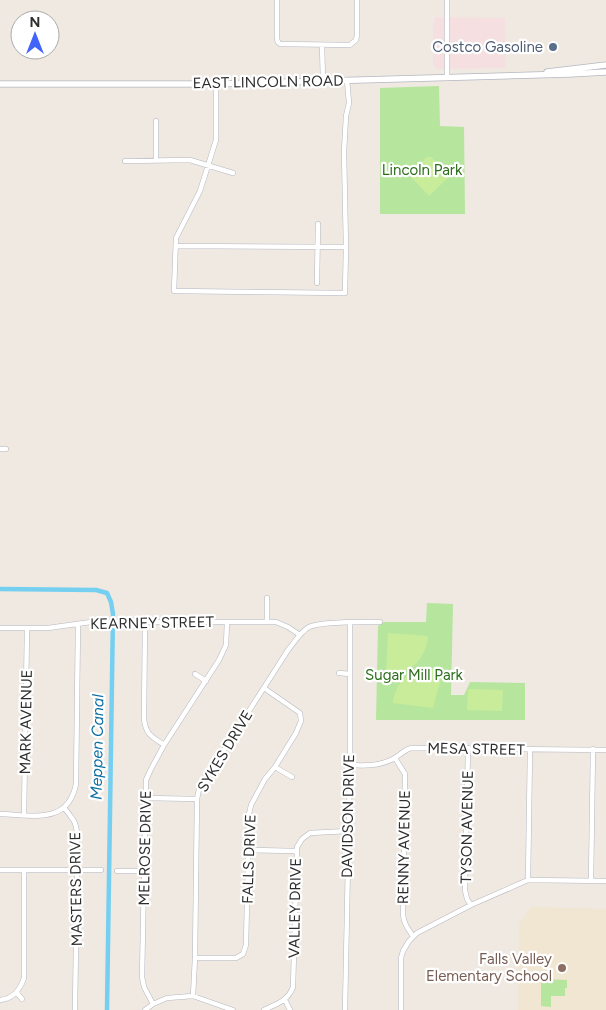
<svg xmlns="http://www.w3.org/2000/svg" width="606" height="1010" viewBox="0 0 606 1010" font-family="Figtree,sans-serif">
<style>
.education{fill:#f0e6d1}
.medical{fill:#f5dfe0}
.green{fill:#b6e59e}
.pitch{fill:#c9ec9a}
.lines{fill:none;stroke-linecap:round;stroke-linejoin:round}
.canal{stroke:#75cff0;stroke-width:4.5}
.minor-casing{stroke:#b4b7c1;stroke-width:5.5}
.secondary-casing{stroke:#b4b7c1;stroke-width:7}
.minor{stroke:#fff;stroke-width:4.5}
.secondary{stroke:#fff;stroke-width:5.5}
.service-dot{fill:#5c6f8a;stroke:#fff;stroke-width:2}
.education-dot{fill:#8d6e63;stroke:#fff;stroke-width:2}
.labels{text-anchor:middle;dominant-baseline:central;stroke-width:4.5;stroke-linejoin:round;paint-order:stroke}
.service-label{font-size:15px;fill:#4e5e75;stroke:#fff;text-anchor:end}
.street-label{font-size:15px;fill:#2e2e2e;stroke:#fff}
.park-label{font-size:15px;fill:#2c6e1b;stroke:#fff}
.education-label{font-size:15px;fill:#785e54;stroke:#fff;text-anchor:end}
.water-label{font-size:16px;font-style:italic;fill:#0d6fa3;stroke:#fff}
</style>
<rect width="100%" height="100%" fill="#efe9e1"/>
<!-- education -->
<path class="education" d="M531,907L606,909V1010H518L519,925Z"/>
<!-- medical -->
<path class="medical" d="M436,17L505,18L506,67L504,68L438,69L435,68L433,64V25Z"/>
<!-- green -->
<path class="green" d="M439,86L440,126L464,127L465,214H380V88Z
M427,603L453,604L451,695H464L470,682L525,683V720H376L378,626L384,622H426Z
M541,979L567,980V988H565V996H551V1007L541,1006Z"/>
<!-- pitch -->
<path class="pitch" d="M427,157H431L450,176L429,196L409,175Z
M388,633L428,636C426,659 410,676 386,673Z
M424,668H430L444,669L433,708L393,703C395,684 406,673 424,668Z
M468,689L503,690L502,711L467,710Z"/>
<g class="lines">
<!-- canal -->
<path class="canal" d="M0,589L96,590L107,593L111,602L113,614L107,1010"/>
<defs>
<path id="minor" d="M277,0V39L278,42L280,44L350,45L356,40L357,35V0
M447,0V78
M322,45L323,81
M216,84V140L200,191L176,238L174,291L345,293L346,247L344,152L346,116L349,103L347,80
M156,121V160
M125,161L190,160L233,173
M176,246L346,247
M317,283L318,224
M0,449H6
M145,622L144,719C146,735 151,736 164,745
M267,622V598
M0,628H48L91,622H276L288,627L300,635
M339,673L350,674
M195,674L206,681
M468,748L465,890L467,899L471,905
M395,758L405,774L403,915C404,924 408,929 413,936
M350,765C365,766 379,766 393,759C400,755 404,750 411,748L606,750
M275,767L292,777
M146,798L197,799
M64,808C68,812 71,817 74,821C81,835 74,861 77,876L75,1010
M0,814C33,815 68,825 76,784L78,625
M24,815L27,629
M248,850L296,851
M0,870H101
M117,871H144
M528,880L530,750
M591,881L593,749
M195,958H236L243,954L246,945L249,814L251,805L265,779L275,767L296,733L301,721L300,713L264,688
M16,992L22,999
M193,996L195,958L197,799L199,789L288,650C294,643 300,632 309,627C321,621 365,622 380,622
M0,1000C12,999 20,990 24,978V870
M285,1000L290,1010
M153,1004L144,987L142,977L146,780L151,769L164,745L219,660L226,645L227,622
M145,1010L153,1004L167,998L193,996L233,1010
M264,1010C276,1004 288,1001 293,987L297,847L302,839L310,833L348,831
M345,1010L350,765V623
M401,1010V958L403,951L409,941L417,933L471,905L528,880L606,881"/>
<path id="secondary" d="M547,72L606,65
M0,84H216L570,74L606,72"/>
</defs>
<!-- minor casing -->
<use href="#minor" class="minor-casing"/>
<!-- secondary casing -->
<use href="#secondary" class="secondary-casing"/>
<!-- minor -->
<use href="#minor" class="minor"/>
<!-- secondary -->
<use href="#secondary" class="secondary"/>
</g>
<!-- markers -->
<circle class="service-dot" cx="553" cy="47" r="5"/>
<circle class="education-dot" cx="562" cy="968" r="5"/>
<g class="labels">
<!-- service labels -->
<g class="service-label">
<text x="543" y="47">Costco Gasoline</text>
</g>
<!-- street labels -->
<g class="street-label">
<text transform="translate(268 82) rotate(-1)">EAST LINCOLN ROAD</text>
<text transform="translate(152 623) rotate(-1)">KEARNEY STREET</text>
<text transform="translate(26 722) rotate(-89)">MARK AVENUE</text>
<text transform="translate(476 749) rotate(1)">MESA STREET</text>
<text transform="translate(225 751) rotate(-59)">SYKES DRIVE</text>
<text transform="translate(348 816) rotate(-89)">DAVIDSON DRIVE</text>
<text transform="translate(467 827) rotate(-89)">TYSON AVENUE</text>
<text transform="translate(404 847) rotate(-89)">RENNY AVENUE</text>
<text transform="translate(145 848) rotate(-89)">MELROSE DRIVE</text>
<text transform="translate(249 859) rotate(-88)">FALLS DRIVE</text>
<text transform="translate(76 889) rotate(-91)">MASTERS DRIVE</text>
<text transform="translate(295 908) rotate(-89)">VALLEY DRIVE</text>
</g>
<!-- park labels -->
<g class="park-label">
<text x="422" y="170">Lincoln Park</text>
<text x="414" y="675">Sugar Mill Park</text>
</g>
<!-- education labels -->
<g class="education-label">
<text x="552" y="959">Falls Valley<tspan x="552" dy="17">Elementary School</tspan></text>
</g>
<!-- water labels -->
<g class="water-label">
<text transform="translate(97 747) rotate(-89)">Meppen Canal</text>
</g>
</g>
<!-- north arrow -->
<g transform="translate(35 35)"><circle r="24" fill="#ffffff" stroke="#ababab"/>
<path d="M0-4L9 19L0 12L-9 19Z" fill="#4264fb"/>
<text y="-8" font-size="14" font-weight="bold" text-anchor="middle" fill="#2e2e2e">N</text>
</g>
</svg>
